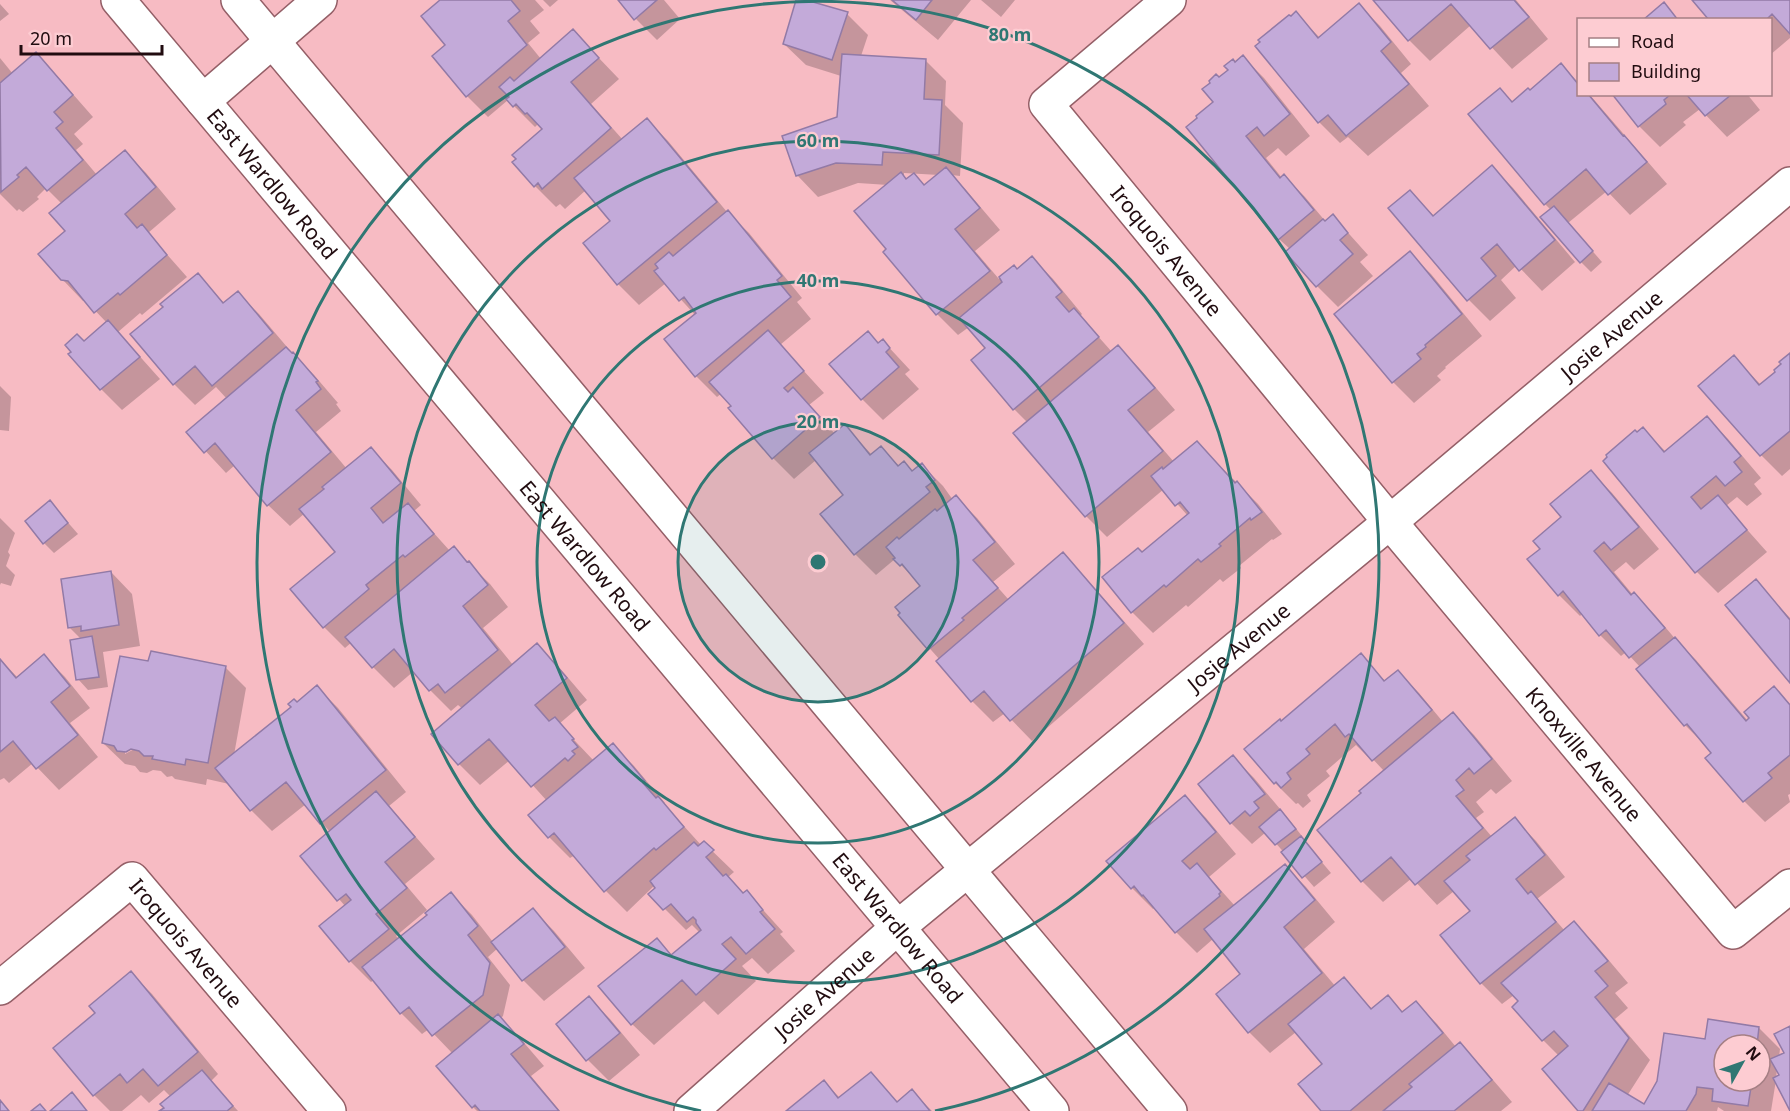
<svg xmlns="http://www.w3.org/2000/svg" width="1790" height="1111" viewBox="0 0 1790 1111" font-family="'Noto Sans',sans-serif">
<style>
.shadow{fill:#0003;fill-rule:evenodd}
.building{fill:#c3aad9;stroke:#927aa6;stroke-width:1.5}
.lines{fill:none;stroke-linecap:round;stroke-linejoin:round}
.minor-casing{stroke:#945f67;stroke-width:36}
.secondary-casing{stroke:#945f67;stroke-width:36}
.minor{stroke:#fff;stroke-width:33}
.secondary{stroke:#fff;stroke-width:33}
.ring{fill:none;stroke:#2f7773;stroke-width:3}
.labels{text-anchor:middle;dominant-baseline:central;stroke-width:4.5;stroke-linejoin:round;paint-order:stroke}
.street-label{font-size:21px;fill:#210c10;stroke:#fdccd2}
.centre{fill:#2f7773;stroke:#fdccd2;stroke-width:3}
.ring-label{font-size:18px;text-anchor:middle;font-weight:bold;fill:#2f7773;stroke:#fdccd2;stroke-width:4.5;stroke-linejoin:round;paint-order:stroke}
</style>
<rect width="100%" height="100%" fill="#f7bbc3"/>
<!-- shadow -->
<path class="shadow" d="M442,0H535L544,10L530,21L540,33L528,43L541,59L573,31L619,79L591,104L623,140L647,120L668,141L727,212L749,233L802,298L797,302L811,319L780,345L824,393L809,405L835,434L845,426L872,455L881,448L899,466L913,472L922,465L943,486L953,500L956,497L977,518L1015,564L993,582L1009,600L1063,554L1084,576L1144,644L1032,741L1005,713L993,722L972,701L938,662L940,660L900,615L922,586L895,559L876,575L855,554L845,495L816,460L794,479L773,458L730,408L733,406L722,393L717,397L696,376L695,315L666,283L639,305L618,284L612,221L586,190L565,209L560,204L556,207L535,186L543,130L538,124L535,127L508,100L488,117L467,96L447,45Z
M543,0H558L550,7Z
M620,0H664L680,19L657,40L636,19Z
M798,0L847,14L868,35L861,56L925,60L946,81L945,105L963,123L960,176L952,175L966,190L1000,230L975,251L999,279L1013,267L1018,271L1032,258L1053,279L1082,314L1080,316L1112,352L1118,347L1139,368L1175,410L1148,432L1174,462L1218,464L1258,504L1282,534L1273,540L1272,539L1239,566L1241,568L1223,582L1220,579L1188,607L1186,605L1153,633L1132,612L1142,554L1188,516L1164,489L1107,537L1086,516L1028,423L1014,409L973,360L987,348L969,327L958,335L937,314L885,252L888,249V185L858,183L818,197L797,175L838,118L841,76L806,65L784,44ZM904,173L939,175L925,186L914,175L907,180L904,177Z
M890,0H971L938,40Z
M981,0H1015L1001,17Z
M1375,0H1516L1548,39L1512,69L1471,25L1430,61L1409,40Z
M1694,0H1790V38L1770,55V20H1711Z
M0,4L9,14L0,21Z
M1359,5L1380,26L1411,64L1401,73L1429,106L1368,156L1348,137L1340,143L1319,122L1291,18L1296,13L1320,38Z
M36,55L57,76L93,117L74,134L83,144L76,150L97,175L125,152L146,173L176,209L148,233L187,277L142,315L140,313L118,332L160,379L122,410L101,389L70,354L107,323L86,301H83L62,279L67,232L62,204L46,188L37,197L39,199L23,212L19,209L17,211L0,194V58L13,74Z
M1243,57L1264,78L1310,136L1286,156L1278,148L1266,158L1282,178L1284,176L1305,197L1326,222L1333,216L1368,255L1360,262L1373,276L1338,307L1317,286L1290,249L1279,239L1215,103L1219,79Z
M1561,65L1578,82V94H1589L1667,184L1630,215L1607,191L1568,223L1602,262L1591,272L1581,262L1551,210L1545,204L1513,103L1530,92Z
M1614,94H1747L1760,110L1727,137L1700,109L1683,122L1686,125L1660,147L1639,126Z
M1492,167L1513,188L1575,262L1542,291L1517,265L1501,280L1516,298L1490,321L1469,300L1391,208L1410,192L1434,216Z
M1409,253L1431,274L1482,336L1445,367L1446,368L1437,376L1441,380L1414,403L1393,382Z
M198,275L225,304L238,293L259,314L293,354L314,375L338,403L336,404L341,411L316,432L347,469L371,449L392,470L421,505L414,511L450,551L454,549L490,584L508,607L483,628L513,665L537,645L558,666L587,700L559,724L594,761L613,745L634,766L665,803L664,804L701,845L704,843L734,872L727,878L744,894L747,892L783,932L780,934L795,951L768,974L752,958L742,966L756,981L718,1015L704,1001L654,1045L632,1024L657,940L673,956L700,933L692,925L686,930L650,894L658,888L655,885L627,912L606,891L575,855L570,858L549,837L530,815L547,801L510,760L480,785L459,764L463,709L458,705L451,711L430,690L414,671L394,688L373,667L352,642L345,648L324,627L292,589L337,553L305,513L290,526L268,505L235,465L226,473L188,432L227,399L216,387L195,405L174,384L165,308Z
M883,341L910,370L905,374L919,389L883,420L862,399L879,344Z
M1790,355V469L1782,476L1761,455L1734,357L1761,385L1778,372Z
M0,386L11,397L9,431L0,430Z
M1707,418L1728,439L1761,478L1754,484L1762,494L1747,506L1737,497L1726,506L1767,552L1718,593L1697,572L1637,434L1643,429L1666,452Z
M1591,472L1612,493L1659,549L1634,570L1626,562L1614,572L1633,595L1634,594L1655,615L1677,641L1696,660L1748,721L1774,688L1790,704V794L1788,795L1790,802L1765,822L1744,801L1707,758L1713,753L1685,725L1638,669L1640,667L1626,652L1621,656L1600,635L1583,613L1580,616L1559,595L1542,549Z
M50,502L78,534L54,553L44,543Z
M0,518L15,533L8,552L10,555L6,566L15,575L11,586L1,583L0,585Z
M111,572L132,594L140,646L103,652L108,687L88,690L78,679L81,639L70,628Z
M1755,581L1790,618V681Z
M1361,655L1386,682L1398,672L1419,693L1443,722L1453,714L1474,735L1512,781L1496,794L1491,789L1476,802L1484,812L1476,818L1492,837L1515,819L1536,841L1565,877L1537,899L1565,931L1574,923L1595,944L1628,983L1615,993L1628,1008L1615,1019L1650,1060L1627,1096L1644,1106L1706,1041L1759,1028L1780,1049L1779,1057L1785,1054L1790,1028V1109L1776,1080L1771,1111H1724L1718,1107L1717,1111H1580L1559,1056L1543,1040L1520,1001L1514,995L1502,1004L1481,983L1472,912L1454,891L1437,905L1412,878L1383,902L1362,881L1319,830L1363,794L1384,771L1369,755L1368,757L1356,745L1326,771L1330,776L1307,795L1311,801L1303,808L1298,803L1296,804L1275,783L1281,723ZM1724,1045H1760V1081H1724ZM1777,1069L1781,1076L1776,1078Z
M44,656L65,677L90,708L70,723L98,757L59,790L33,763L9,783L4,778L0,780V659L18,678Z
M150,663L225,667L246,688L234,755L317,687L338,708L406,792L389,806L435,859L405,884L427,910L396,936L399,939L429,915L451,894L472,915L493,942L533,910L554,931L585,968L544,1001L523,980L498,948L488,957L510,985L503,1016L501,1018L519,1037L544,1066L531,1076L560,1111H477L473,1107L453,1054L429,1029L422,1034L401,1013L374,980L371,982L350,961L321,926L345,906L302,856L330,832L306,804L272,831L251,810L229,784L207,779L206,785L175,779L172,776L167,777L161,771L153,770L147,773L140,772L135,766L125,764L103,743ZM137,744L138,747L125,754V751Z
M1233,757L1254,778L1291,822L1305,840L1304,841L1331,873L1314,887L1266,832L1252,844L1231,823Z
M1185,797L1206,818L1236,854L1209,877L1235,906L1285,866L1306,887L1335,922L1304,949L1336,987L1344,979L1373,1010L1388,997L1403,1013L1416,1003L1437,1024L1456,1047L1460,1044L1481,1066L1512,1102L1501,1111H1323L1324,1064L1296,1032L1270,1053L1249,1032L1242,974L1213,939L1197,953L1176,932L1155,907L1153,909L1132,888Z
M131,973L152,994L218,1074L211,1081L238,1111H162L166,1108L171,1097L164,1090L149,1103L141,1095L122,1111H110L94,1095L55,1048L97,1013Z
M589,998L610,1019L640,1055L609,1081L588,1060Z
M871,1074L898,1103L912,1091L932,1111H789L824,1082L841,1099Z"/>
<!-- building -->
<path class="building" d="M440,0H511L520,11L508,21L527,45L466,97L432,56L445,45L421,16Z
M618,0H657L634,20Z
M796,0H806L848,12L832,60L783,44Z
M892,0H932L916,20Z
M1373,0H1514L1529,17L1490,49L1451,4L1408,41Z
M1692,0H1790V34L1772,14L1766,20H1709Z
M1664,2L1678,20H1643Z
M1359,3L1391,42L1381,51L1409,84L1346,136L1328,115L1318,123L1255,46L1260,42L1258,40L1289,15L1291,16L1296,11L1318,38Z
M573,29L599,58L571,82L611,128L542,189L538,183L534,187L512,162L516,159L512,155L542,129L527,113L525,114L516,104L513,107L506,99L509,97L499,87L510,77L514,81Z
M36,52L73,95L54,112L63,122L56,128L83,160L47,191L26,167L17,175L19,177L1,192L0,83Z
M842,54L926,59L924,99L942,100L939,155L883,152L882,165L836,163L796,176L782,136L837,117Z
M1243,55L1290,114L1264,136L1257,127L1246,136L1280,178L1284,174L1314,210L1278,240L1186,127L1197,118L1196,116L1213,102L1202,89L1210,83L1209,81L1216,74L1219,77L1228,70L1224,66L1233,59L1235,62Z
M1561,63L1578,84V94H1588L1623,136L1624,135L1647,162L1608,195L1586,169L1544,205L1468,114L1500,88L1512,102L1528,88L1530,90Z
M1612,94H1671L1664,100L1666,104L1638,127Z
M1686,94H1732L1705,116Z
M647,118L717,202L617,285L583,243L610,221L574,178Z
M125,150L156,187L125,214L137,228L142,224L167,255L120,295L118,293L94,313L68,281L61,280L38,254L65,231L49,213Z
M1492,165L1555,240L1519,271L1497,244L1481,258L1496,276L1467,301L1388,208L1410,190L1433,216Z
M946,167L980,208L955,229L990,271L936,315L883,252L886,249L854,211L901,172L906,179L914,173L924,185Z
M1554,206L1593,251L1580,263L1540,217Z
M728,210L782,276L777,280L791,297L695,377L664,339L696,313L684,297L679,301L654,271L658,268L655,264L669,252L673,256Z
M1333,214L1348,233L1340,240L1353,254L1316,287L1285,252L1323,219L1325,221Z
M1410,251L1462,314L1425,345L1426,347L1417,354L1421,359L1392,383L1334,314Z
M1032,256L1062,292L1056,297L1069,312L1074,308L1099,337L1013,410L971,360L985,348L959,318L1002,282L999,277L1014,265L1017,269Z
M198,273L223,303L238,291L273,333L212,386L195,366L173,385L130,334L163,307L160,304Z
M108,320L140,357L100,390L68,354L71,352L65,345L77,334L84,341Z
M768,330L804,371L784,388L788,392L793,387L820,417L772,459L728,408L731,406L709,382Z
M868,331L878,343L883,339L890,348L886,352L899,367L861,400L829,364Z
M1118,345L1155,388L1128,410L1163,451L1085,517L1013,433Z
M286,347L292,353L293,352L318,381L316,382L321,389L296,410L331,452L267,506L215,443L204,453L186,432Z
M1790,353V431L1760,456L1698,386L1734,355L1759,385L1775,372L1774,370L1781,364L1779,362Z
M1707,416L1741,456L1734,462L1742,472L1725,486L1716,476L1691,497L1701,509L1718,495L1747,530L1695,573L1603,461L1607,457L1606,455L1635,430L1637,432L1643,427L1664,452Z
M845,424L870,455L881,446L898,466L904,461L912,471L922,463L935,480L926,487L930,492L854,555L820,514L843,495L809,453Z
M1197,441L1235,483L1237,481L1262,512L1251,520L1250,518L1219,544L1221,546L1201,562L1198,559L1166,587L1164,585L1131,613L1102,577L1138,548L1142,552L1189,513L1180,502L1175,506L1151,476L1162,467L1163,469Z
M371,447L401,483L371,508L383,523L408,503L434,534L405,557L403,555L366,585L369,589L323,628L290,589L335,552L299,509L324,489L322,487Z
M1591,470L1639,527L1611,550L1604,542L1594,551L1631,595L1634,592L1665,628L1629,658L1606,630L1599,636L1563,591L1558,596L1527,559L1540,549L1533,541L1561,517L1550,504Z
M956,495L995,542L973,560L998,588L962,618L964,620L928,650L898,615L900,613L895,607L920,586L902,564L900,566L893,559L895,558L886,547L897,537L899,539L935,509L937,511Z
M50,500L68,523L43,544L25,521Z
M454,546L467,562L469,561L488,585L463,606L498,650L445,693L438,684L429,691L394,649L372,668L345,637Z
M1063,552L1124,623L1010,721L984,691L971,702L936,661Z
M111,571L119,625L81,631V626L68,628L61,579Z
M1756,579L1790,620V683L1725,605Z
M92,636L99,677L76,680L70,640Z
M1675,637L1746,721L1749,718L1744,712L1774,686L1790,705V755L1768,773L1772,778L1743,802L1705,758L1711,753L1687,724L1684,726L1636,669Z
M537,643L567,678L535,705L549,721L555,717L574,739L572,740L578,747L572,751L575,754L568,761L565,758L531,787L489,739L458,765L431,734Z
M151,651L226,666L208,763L186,759L185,765L152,759L153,756H144L139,751L131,749L126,752L117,751L114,746L102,743L120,656L148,661Z
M1361,653L1384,681L1398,670L1432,710L1372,761L1349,734L1345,737L1335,724L1306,749L1310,754L1287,773L1291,779L1281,788L1276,782L1274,784L1244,749L1280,719L1281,721Z
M44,654L70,686L51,702L78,735L36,769L13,741L0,752V659L16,678Z
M317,685L386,770L320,824L286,782L250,811L215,768L291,707L288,704L294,699L297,702Z
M1453,712L1492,759L1474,774L1469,768L1456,780L1464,790L1456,796L1483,828L1415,885L1391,857L1361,882L1317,830L1361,793L1359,791Z
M613,743L645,781L643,783L656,798L658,796L684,827L656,850L654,848L604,892L554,833L548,838L528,815Z
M1233,755L1265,794L1254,802L1259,808L1250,816L1245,811L1230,824L1198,784Z
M376,791L415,837L385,862L407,888L376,914L389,929L349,962L319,926L351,900L346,894L337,901L300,856Z
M1185,795L1216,832L1182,861L1190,869L1197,863L1221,892L1219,894L1220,896L1175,933L1143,895L1142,896L1134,886L1131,889L1106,861Z
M1280,809L1296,829L1275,845L1259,827Z
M1515,817L1545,855L1516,879L1528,894L1531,891L1556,922L1480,984L1440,935L1470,911L1444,881L1470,860L1466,856Z
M1301,836L1322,862L1302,878L1281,852Z
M704,841L714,850L706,857L723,876L726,874L743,893L747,890L763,910L760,912L775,929L746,954L731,937L722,944L736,959L696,995L682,980L631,1025L598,986L657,938L671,955L701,930L696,923V920L693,917L687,922L671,904L663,910L648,894L655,888L650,881L694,842L698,846Z
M1285,864L1315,900L1284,927L1322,973L1248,1033L1216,994L1240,974L1204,929Z
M451,892L478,926L468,935L490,963L483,995L432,1036L409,1007L400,1014L362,967L427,915L425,913Z
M533,908L565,947L522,981L491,942Z
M1574,921L1608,961L1595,971L1608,986L1595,997L1629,1038L1583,1111H1578L1542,1069L1568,1046L1554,1031L1542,1041L1512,1007L1518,1001L1501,983Z
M131,971L198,1052L158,1086L143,1069L127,1083L120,1074L93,1096L53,1048L95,1013L89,1006Z
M1344,977L1371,1009L1388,995L1402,1012L1416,1001L1443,1033L1350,1111H1321L1298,1084L1322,1064L1288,1024Z
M589,996L620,1033L586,1061L556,1024Z
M498,1014L524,1044L511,1054L559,1111H480L475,1105L472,1108L436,1066Z
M1708,1019L1759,1027L1757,1045H1724V1081H1752L1748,1106L1712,1101L1713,1089L1697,1087L1696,1094L1686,1111H1592L1609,1083L1644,1104L1657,1081L1664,1033L1705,1039Z
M1790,1026V1111L1773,1078L1779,1075L1770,1059L1784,1053L1774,1034Z
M1460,1042L1492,1080L1454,1111H1383L1412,1087L1409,1084Z
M202,1070L233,1106L227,1111H159L164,1108L160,1104Z
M871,1072L897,1102L912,1089L930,1111H786L824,1080L838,1098Z
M72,1092L87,1111H50Z
M0,1100L9,1111H0Z
M40,1104L46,1111H31Z"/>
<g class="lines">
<defs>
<g id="minor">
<path id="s1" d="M1169,0L1046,104L1390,522L1733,932L1790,886"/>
<path d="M203,101L320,0"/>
<path id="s2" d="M0,988L132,879L329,1111"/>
<path id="s3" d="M691,1111L897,928L1390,522L1790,184"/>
</g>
<g id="secondary">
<path id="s4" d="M118,0L1052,1111"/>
<path d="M238,0L1170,1111"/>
</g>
</defs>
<!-- minor casing -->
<use href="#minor" class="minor-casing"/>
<!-- secondary casing -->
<use href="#secondary" class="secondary-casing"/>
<!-- minor -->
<use href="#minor" class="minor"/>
<!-- secondary -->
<use href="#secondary" class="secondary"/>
</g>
<!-- distance rings -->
<circle cx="818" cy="562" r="140" fill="#2f7773" fill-opacity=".12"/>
<g class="ring">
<circle cx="818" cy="562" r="140"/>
<circle cx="818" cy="562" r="281"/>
<circle cx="818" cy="562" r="421"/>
<path d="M701 1111A561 561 0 1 1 935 1111"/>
</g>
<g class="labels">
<!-- street labels -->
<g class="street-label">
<text stroke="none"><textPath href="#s4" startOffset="240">East Wardlow Road</textPath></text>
<text stroke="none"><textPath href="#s1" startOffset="351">Iroquois Avenue</textPath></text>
<text stroke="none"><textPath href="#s3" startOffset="1204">Josie Avenue</textPath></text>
<text stroke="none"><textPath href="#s4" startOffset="726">East Wardlow Road</textPath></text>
<text stroke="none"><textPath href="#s3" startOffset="718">Josie Avenue</textPath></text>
<text stroke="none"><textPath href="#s1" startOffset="1005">Knoxville Avenue</textPath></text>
<text stroke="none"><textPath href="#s4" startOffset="1212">East Wardlow Road</textPath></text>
<text stroke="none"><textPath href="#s2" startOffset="255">Iroquois Avenue</textPath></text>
<text stroke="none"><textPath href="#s3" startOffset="178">Josie Avenue</textPath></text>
</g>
</g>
<circle cx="818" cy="562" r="9" class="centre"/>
<g class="ring-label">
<text x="1010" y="41">80 m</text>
<text x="818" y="147">60 m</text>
<text x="818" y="287">40 m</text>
<text x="818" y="428">20 m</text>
</g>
<!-- legend -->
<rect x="1577" y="18" width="195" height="78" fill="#fdccd2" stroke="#a57f84" stroke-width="1.5"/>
<rect x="1589" y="38" width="30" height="9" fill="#ffffff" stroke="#a57f84" stroke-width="1.5"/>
<text x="1631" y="48" font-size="18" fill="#210c10">Road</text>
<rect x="1589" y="63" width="30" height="18" fill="#c3aad9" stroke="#a57f84" stroke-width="1.5"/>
<text x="1631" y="78" font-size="18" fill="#210c10">Building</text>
<!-- north arrow -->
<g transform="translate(1742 1063) rotate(50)"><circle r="28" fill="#fdccd2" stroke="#a57f84" stroke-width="1.5"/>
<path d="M0-4.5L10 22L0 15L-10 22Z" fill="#2f7773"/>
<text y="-9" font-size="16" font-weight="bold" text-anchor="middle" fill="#210c10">N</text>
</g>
<!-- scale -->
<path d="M21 45v9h141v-9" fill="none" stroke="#210c10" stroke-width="3"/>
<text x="30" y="45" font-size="18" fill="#210c10" stroke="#fdccd2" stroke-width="4.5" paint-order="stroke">20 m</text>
</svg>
